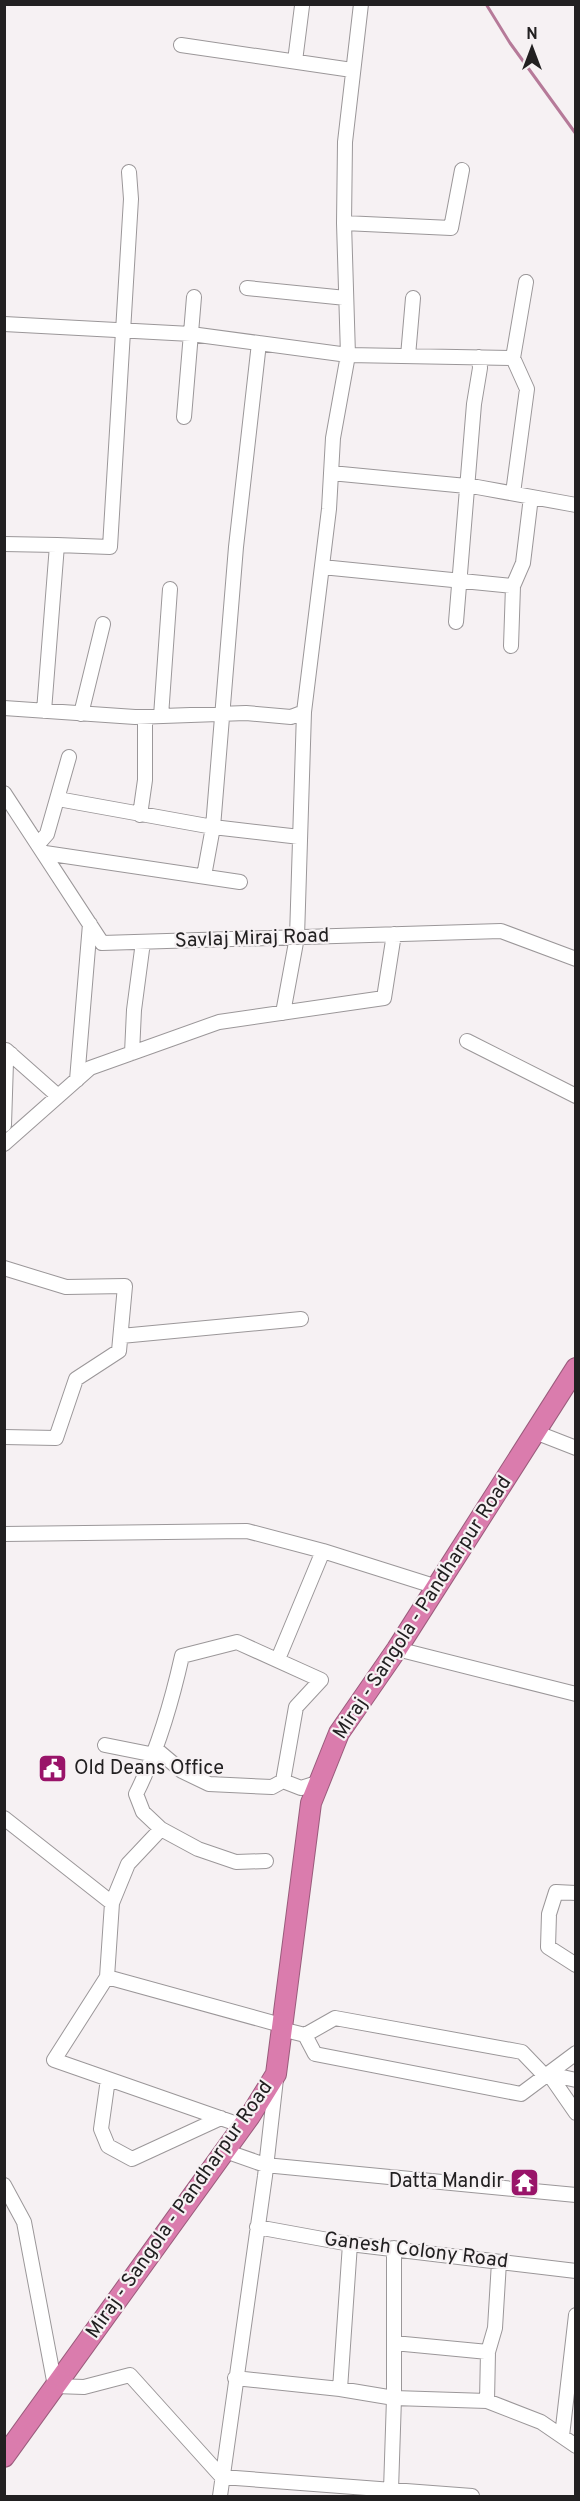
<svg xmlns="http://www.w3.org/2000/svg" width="580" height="2501" viewBox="0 0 580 2501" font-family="Overpass,sans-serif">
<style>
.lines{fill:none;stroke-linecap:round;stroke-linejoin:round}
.stream{stroke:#b67a99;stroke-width:3}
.minor-casing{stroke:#9b9799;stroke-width:16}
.highway-casing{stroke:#9a5c7c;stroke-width:22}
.minor{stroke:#fff;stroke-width:14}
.highway{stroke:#da7cad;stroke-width:20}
.labels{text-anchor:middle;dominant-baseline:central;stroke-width:4.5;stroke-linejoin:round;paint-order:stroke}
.street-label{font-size:20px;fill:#222021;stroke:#f6f1f3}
.poi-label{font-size:20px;fill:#222021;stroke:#f6f1f3;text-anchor:start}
</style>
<rect width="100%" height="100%" fill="#f6f1f3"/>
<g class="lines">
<!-- stream -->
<path class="stream" d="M486,4L510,43L576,134"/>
<defs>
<path id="minor" d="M181,45L352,70
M295,61L302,6
M344,223L345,142L361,4
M247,288L346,298
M4,324L191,334L348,355L344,223L451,228L462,170
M408,356L413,298
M184,417L194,297
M331,473L477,487L576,505
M513,493L527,389L513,358L526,282
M4,544L57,545L44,711
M57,545L110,547L131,199L129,172
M322,567L513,586
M456,622L474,404L480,368L479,357
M511,646L513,586L523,563L531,497
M4,708L135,717L246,713L291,717L304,712L329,509L333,438L348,355L513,358
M81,714L103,624
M161,716L170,589
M4,793L102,943L501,931L576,959
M58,799L213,827L300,837
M140,815L145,780V717
M39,843L47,834L69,757
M45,853L240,882
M204,876L213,827L236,547L259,343
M283,1013L297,937L304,712
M467,1041L576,1096
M6,1050L58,1096
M132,1053L134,1010L143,942
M77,1080L90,924
M4,1125L6,1062L11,1054
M4,1144L90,1068L219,1022L384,998L394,934
M4,1268L66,1287L125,1286L119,1351L76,1379L56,1438L4,1437
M121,1336L301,1319
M535,1432L576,1448
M4,1534L247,1531L323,1551L437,1587
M397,1649L576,1694
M278,1659L323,1551
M105,1745L155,1755
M157,1750L182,1771L209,1784L272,1787L283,1781L301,1788L320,1782
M4,1818L112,1903
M266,1861L236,1862L198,1849L161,1829L143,1812L136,1794C158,1750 171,1705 182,1656L237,1642L321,1680L296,1707L283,1781
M576,1893L556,1892L549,1914L548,1947L576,1965
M107,1977L112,1903L128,1864L161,1829
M281,2029L305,2035L315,2054L521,2094L576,2053
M305,2035L335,2018L522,2052L546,2077
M549,2074L576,2113
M549,2074L576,2080
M108,2079L101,2129L108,2146L132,2159L221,2118
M243,2126L54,2060L107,1977L281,2025
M225,2151L265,2165L576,2195
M4,2185L24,2222L55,2386L84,2387L130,2375L222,2477L472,2496
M257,2227L350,2244L576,2271
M350,2244L340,2389L394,2398L391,2490
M394,2248V2398L487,2401L541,2422L576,2446
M394,2343L488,2352L495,2328L499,2262
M235,2378L340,2389
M487,2401L488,2352
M562,2436L576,2315
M220,2496L265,2176L276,2079"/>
<path id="highway" d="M4,2457L250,2116L276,2074L311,1803L339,1733L397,1649L576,1368"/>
</defs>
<!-- minor casing -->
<use href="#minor" class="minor-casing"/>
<!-- highway casing -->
<use href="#highway" class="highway-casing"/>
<!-- minor -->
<use href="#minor" class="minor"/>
<!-- highway -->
<use href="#highway" class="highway"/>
</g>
<!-- icons -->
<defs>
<symbol id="civic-square" viewBox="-11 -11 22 22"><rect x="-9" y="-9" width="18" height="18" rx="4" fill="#991469" stroke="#f6f1f3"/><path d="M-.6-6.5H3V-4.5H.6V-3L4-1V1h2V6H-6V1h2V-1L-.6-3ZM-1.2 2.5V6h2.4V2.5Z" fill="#fff"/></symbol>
<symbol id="temple-square" viewBox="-11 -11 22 22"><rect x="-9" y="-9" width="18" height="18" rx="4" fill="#991469" stroke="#f6f1f3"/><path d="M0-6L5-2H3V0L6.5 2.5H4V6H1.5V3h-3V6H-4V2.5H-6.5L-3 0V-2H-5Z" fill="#fff"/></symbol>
</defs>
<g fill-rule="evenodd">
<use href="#civic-square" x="36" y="1752" width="33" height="33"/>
<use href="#temple-square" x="508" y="2166" width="33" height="33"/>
</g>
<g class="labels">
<!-- street labels -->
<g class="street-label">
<text transform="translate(252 939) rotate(-2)">Savlaj Miraj Road</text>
<text transform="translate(423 1608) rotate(-57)">Miraj - Sangola - Pandharpur Road</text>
<text transform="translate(180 2210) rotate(-55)">Miraj - Sangola - Pandharpur Road</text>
<text transform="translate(416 2251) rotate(7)">Ganesh Colony Road</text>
</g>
<!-- poi labels -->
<g class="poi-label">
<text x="74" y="1769">Old Deans Office</text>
<text x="504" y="2182" text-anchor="end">Datta Mandir</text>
</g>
</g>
<!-- border -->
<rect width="580" height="2501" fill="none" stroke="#222021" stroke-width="12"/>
<!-- north arrow -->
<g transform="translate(532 48)" stroke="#f6f1f3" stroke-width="4.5" paint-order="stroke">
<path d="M0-4.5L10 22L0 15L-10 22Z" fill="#222021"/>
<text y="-9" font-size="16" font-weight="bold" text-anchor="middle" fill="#222021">N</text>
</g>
</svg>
